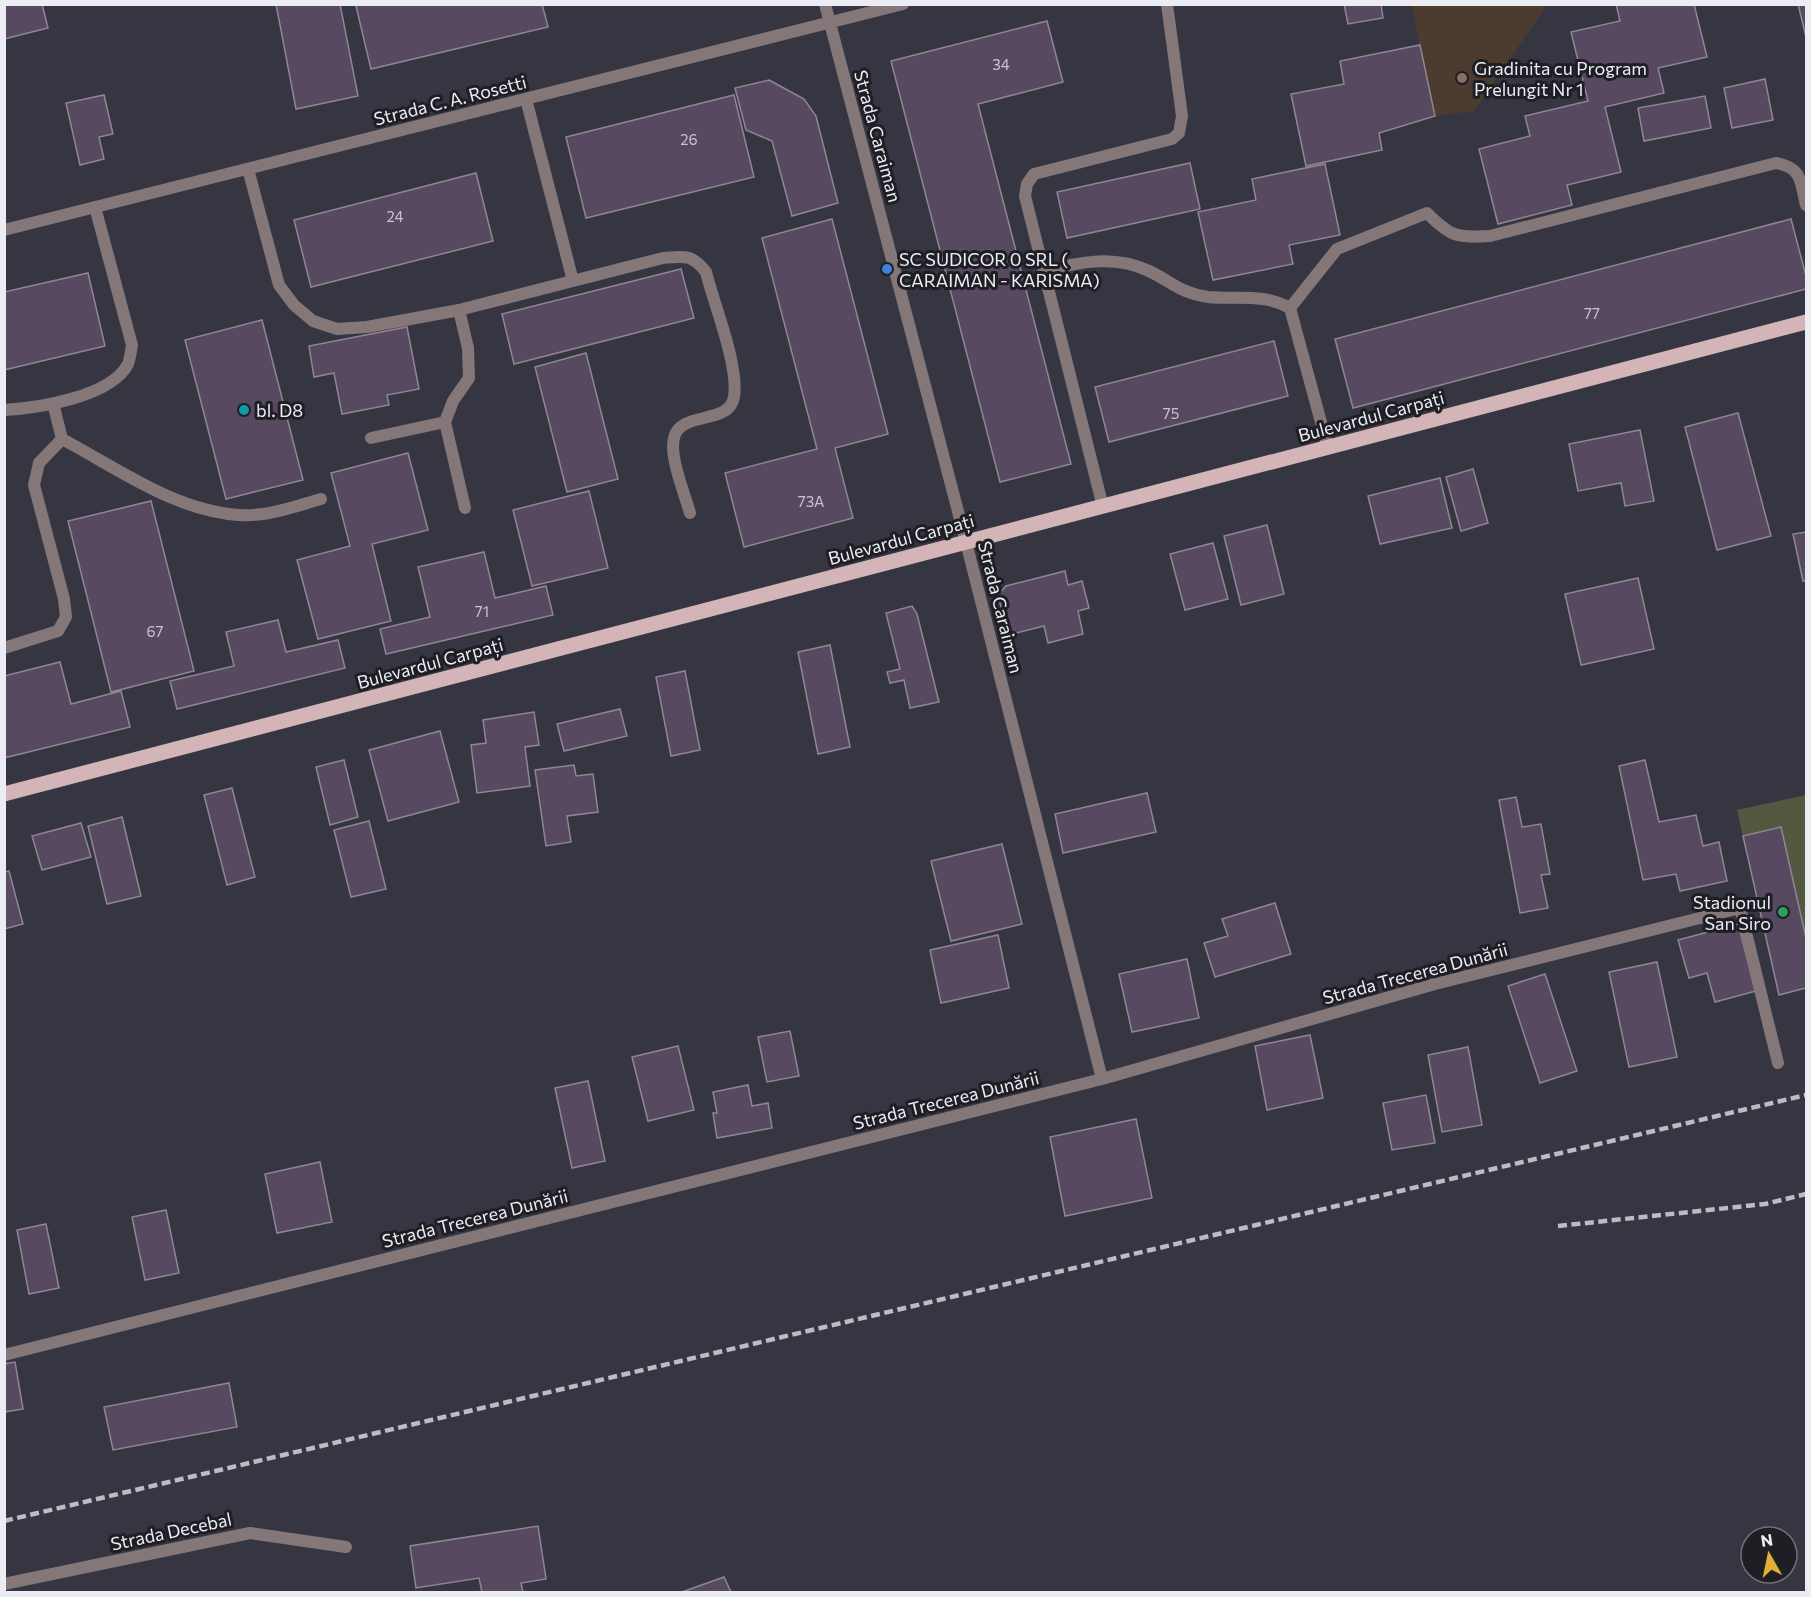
<svg xmlns="http://www.w3.org/2000/svg" width="1811" height="1597" viewBox="0 0 1811 1597" font-family="Commissioner,sans-serif">
<style>
.education{fill:#4b3c2f}
.green{fill:#545841}
.building{fill:#57495f;stroke:#8f8694;stroke-width:1.5}
.lines{fill:none;stroke-linecap:round;stroke-linejoin:round}
.lane{stroke:#857778;stroke-width:12}
.street{stroke:#857778;stroke-width:12}
.primary{stroke:#d3b5b8;stroke-width:15}
.rail{stroke:#bcbcc5;stroke-width:4.5;stroke-dasharray:9 4.5;stroke-linecap:butt}
.education-dot{fill:#8d6e63;stroke:#1e1e24;stroke-width:2}
.shop-dot{fill:#3f7fe0;stroke:#1e1e24;stroke-width:2}
.culture-dot{fill:#0f9aa8;stroke:#1e1e24;stroke-width:2}
.leisure-dot{fill:#2e9e5b;stroke:#1e1e24;stroke-width:2}
.labels{text-anchor:middle;dominant-baseline:central;stroke-width:6;stroke-linejoin:round;paint-order:stroke}
.number-label{font-size:15px;fill:#c7c3cf}
.poi-label{font-size:18px;fill:#ececf4;stroke:#1e1e24;text-anchor:start}
.street-label{font-size:18px;fill:#ececf4;stroke:#1e1e24}
</style>
<rect width="100%" height="100%" fill="#363643"/>
<!-- education -->
<path class="education" d="M1411,5H1547L1474,111L1435,116Z"/>
<!-- green -->
<path class="green" d="M1806,795V988L1779,995L1737,810Z"/>
<!-- building -->
<path class="building" d="M4,4H42L48,28L4,39Z
M276,4H340L358,96L296,109Z
M362,4H542L548,27L371,69L356,6Z
M1344,4H1381L1383,18L1348,24Z
M1616,4H1694L1707,57L1658,68L1664,93L1605,107L1621,172L1567,185L1572,205L1498,224L1479,149L1530,136L1525,116L1588,101L1571,32L1620,21Z
M1798,4H1806V37Z
M1047,21L1063,82L978,104L1071,464L1000,482L891,61Z
M1420,45L1435,116L1379,133L1382,150L1306,166L1291,94L1344,84L1340,61Z
M1765,79L1773,120L1732,128L1724,88Z
M769,80L804,99L816,116L838,203L792,216L772,141L746,130L735,88Z
M104,95L113,134L99,137L104,159L80,165L66,103Z
M734,95L754,177L586,218L566,137Z
M1705,96L1711,128L1644,141L1638,108Z
M1190,163L1200,209L1067,238L1057,192Z
M1325,164L1340,235L1289,245L1293,264L1213,280L1198,212L1256,200L1252,179Z
M476,173L493,241L311,287L294,220Z
M832,219L888,434L835,448L853,518L744,547L725,473L817,449L762,238Z
M1791,219L1806,276V289L1353,408L1335,339Z
M681,269L694,318L514,364L502,314Z
M88,273L105,346L4,370V292Z
M262,320L303,480L226,499L185,340Z
M407,327L419,389L387,395L389,405L342,414L334,373L314,377L309,346Z
M1274,341L1288,396L1109,442L1095,387Z
M586,353L618,479L567,492L535,367Z
M1738,413L1771,536L1717,550L1685,427Z
M1640,430L1654,501L1625,506L1621,483L1578,491L1569,444Z
M408,453L428,530L372,544L391,621L318,639L297,560L350,546L331,473Z
M1473,469L1488,523L1461,531L1446,477Z
M1440,478L1452,528L1380,544L1368,496Z
M589,491L608,568L532,586L513,510Z
M151,501L194,671L111,692L68,521Z
M1267,525L1284,594L1241,605L1224,536Z
M1806,532V581H1803L1793,534Z
M1213,543L1228,599L1185,610L1170,554Z
M484,552L495,598L546,586L553,615L386,654L380,629L430,617L418,567Z
M1065,571L1068,585L1082,581L1089,608L1078,611L1083,634L1048,643L1044,626L1008,635L998,595L1006,586Z
M1638,578L1654,649L1581,665L1565,594Z
M912,606L917,614L939,702L910,708L904,680L890,683L887,672L900,669L886,613Z
M278,620L286,652L338,640L345,668L177,709L170,681L234,666L226,632Z
M830,645L850,747L818,754L798,652Z
M60,662L71,704L121,691L130,727L4,758V676Z
M685,671L700,750L671,756L656,677Z
M620,709L627,736L564,751L557,724Z
M534,712L539,745L525,747L530,786L477,793L471,745L486,743L483,720Z
M440,731L459,802L388,821L369,750Z
M344,760L358,817L330,825L316,767Z
M1645,760L1659,822L1696,815L1703,846L1719,842L1727,881L1680,891L1676,874L1643,880L1619,766Z
M574,765L576,776L593,774L598,812L567,816L571,842L546,846L535,770Z
M232,788L255,877L227,885L204,795Z
M1147,793L1156,832L1063,853L1055,814Z
M1516,797L1522,827L1541,824L1550,874L1541,875L1548,908L1520,913L1499,800Z
M122,817L141,896L107,904L88,826Z
M369,821L386,889L351,897L334,830Z
M81,823L91,857L42,870L32,836Z
M1781,827L1806,938V988L1779,995L1743,836Z
M1002,844L1022,924L951,941L931,861Z
M9,871L23,924L4,929V872Z
M1275,903L1291,954L1215,977L1204,943L1228,936L1222,919Z
M1738,924L1756,991L1715,1002L1707,973L1689,978L1678,940Z
M998,935L1009,988L941,1003L930,950Z
M1187,959L1199,1018L1132,1032L1119,974Z
M1657,962L1677,1057L1629,1067L1609,972Z
M1545,974L1577,1071L1540,1083L1508,986Z
M790,1031L799,1076L767,1082L758,1037Z
M1310,1035L1323,1098L1267,1110L1255,1046Z
M678,1046L694,1110L648,1121L632,1057Z
M1468,1047L1482,1125L1442,1132L1428,1055Z
M588,1081L605,1161L572,1168L555,1088Z
M748,1085L752,1106L768,1103L772,1128L717,1138L713,1113H717L713,1092Z
M1426,1095L1435,1143L1392,1150L1383,1103Z
M1136,1119L1152,1198L1065,1216L1050,1137Z
M320,1162L332,1222L277,1233L265,1174Z
M166,1210L179,1273L145,1280L132,1217Z
M46,1224L59,1288L29,1294L17,1230Z
M15,1362L23,1409L4,1412V1364Z
M229,1383L237,1427L113,1450L104,1407Z
M538,1526L546,1579L521,1583L523,1592H482L479,1578L416,1588L410,1546Z
M724,1577L731,1592H682Z"/>
<g class="lines">
<!-- lane -->
<path class="lane" d="M526,99L573,281
M248,169L279,285L294,305L313,321L337,329L367,327L459,310L663,258C684,256 692,254 706,272C714,305 739,365 734,397C729,426 680,410 674,438C669,456 685,495 690,513
M1045,272C1079,261 1116,255 1149,271C1172,282 1180,293 1208,297C1237,300 1264,293 1290,308L1328,448
M1290,308L1337,249L1427,213C1451,237 1457,238 1490,236L1776,163C1803,168 1800,182 1806,205
M459,310L468,348L469,378L453,401L445,422L465,508
M4,410C38,408 111,397 128,364C130,359 131,351 132,345L95,207
M371,438L445,422
M62,439C117,468 175,511 239,515C266,517 296,506 321,499
M1103,507L1025,196L1027,184L1034,174L1172,139L1179,133L1182,116L1167,4
M4,648L58,631L66,617L64,599L34,485L39,463L62,439L53,403"/>
<!-- street -->
<path class="street" d="M825,4L966,542L1102,1079
M4,230L903,4
M4,1355L1102,1079L1435,984L1740,908L1778,1063
M4,1584L250,1533L346,1547"/>
<!-- primary -->
<path class="primary" d="M4,794L1806,322"/>
<!-- rail -->
<path class="rail" d="M1558,1226L1765,1204L1806,1194
M4,1521L1806,1095"/>
</g>
<!-- markers -->
<circle class="education-dot" cx="1462" cy="78" r="6"/>
<circle class="shop-dot" cx="887" cy="269" r="6"/>
<circle class="culture-dot" cx="244" cy="410" r="6"/>
<circle class="leisure-dot" cx="1783" cy="912" r="6"/>
<g class="labels">
<!-- number labels -->
<g class="number-label">
<text x="1001" y="64">34</text>
<text x="689" y="139">26</text>
<text x="395" y="216">24</text>
<text x="1592" y="313">77</text>
<text x="1171" y="413">75</text>
<text x="811" y="501">73A</text>
<text x="482" y="611">71</text>
<text x="155" y="631">67</text>
</g>
<!-- poi labels -->
<g class="poi-label">
<text x="1474" y="68">Gradinita cu Program<tspan x="1474" dy="21">Prelungit Nr 1</tspan></text>
<text x="899" y="259">SC SUDICOR 0 SRL (<tspan x="899" dy="21">CARAIMAN - KARISMA)</tspan></text>
<text x="256" y="410">bl. D8</text>
<text x="1771" y="902" text-anchor="end">Stadionul<tspan x="1771" dy="21">San Siro</tspan></text>
</g>
<!-- street labels -->
<g class="street-label">
<text transform="translate(450 100) rotate(-14)">Strada C. A. Rosetti</text>
<text transform="translate(878 136) rotate(75)">Strada Caraiman</text>
<text transform="translate(1371 416) rotate(-15)">Bulevardul Carpați</text>
<text transform="translate(901 539) rotate(-15)">Bulevardul Carpați</text>
<text transform="translate(1001 607) rotate(76)">Strada Caraiman</text>
<text transform="translate(430 663) rotate(-15)">Bulevardul Carpați</text>
<text transform="translate(1415 973) rotate(-15)">Strada Trecerea Dunării</text>
<text transform="translate(946 1100) rotate(-14)">Strada Trecerea Dunării</text>
<text transform="translate(475 1218) rotate(-14)">Strada Trecerea Dunării</text>
<text transform="translate(171 1531) rotate(-12)">Strada Decebal</text>
</g>
</g>
<!-- border -->
<rect width="1811" height="1597" fill="none" stroke="#ececf4" stroke-width="12"/>
<!-- north arrow -->
<g transform="translate(1769 1555) rotate(351)"><circle r="28" fill="#1e1e24" stroke="#707077" stroke-width="1.5"/>
<path d="M0-4.5L10 22L0 15L-10 22Z" fill="#e1af34"/>
<text y="-9" font-size="16" font-weight="bold" text-anchor="middle" fill="#ececf4">N</text>
</g>
</svg>
